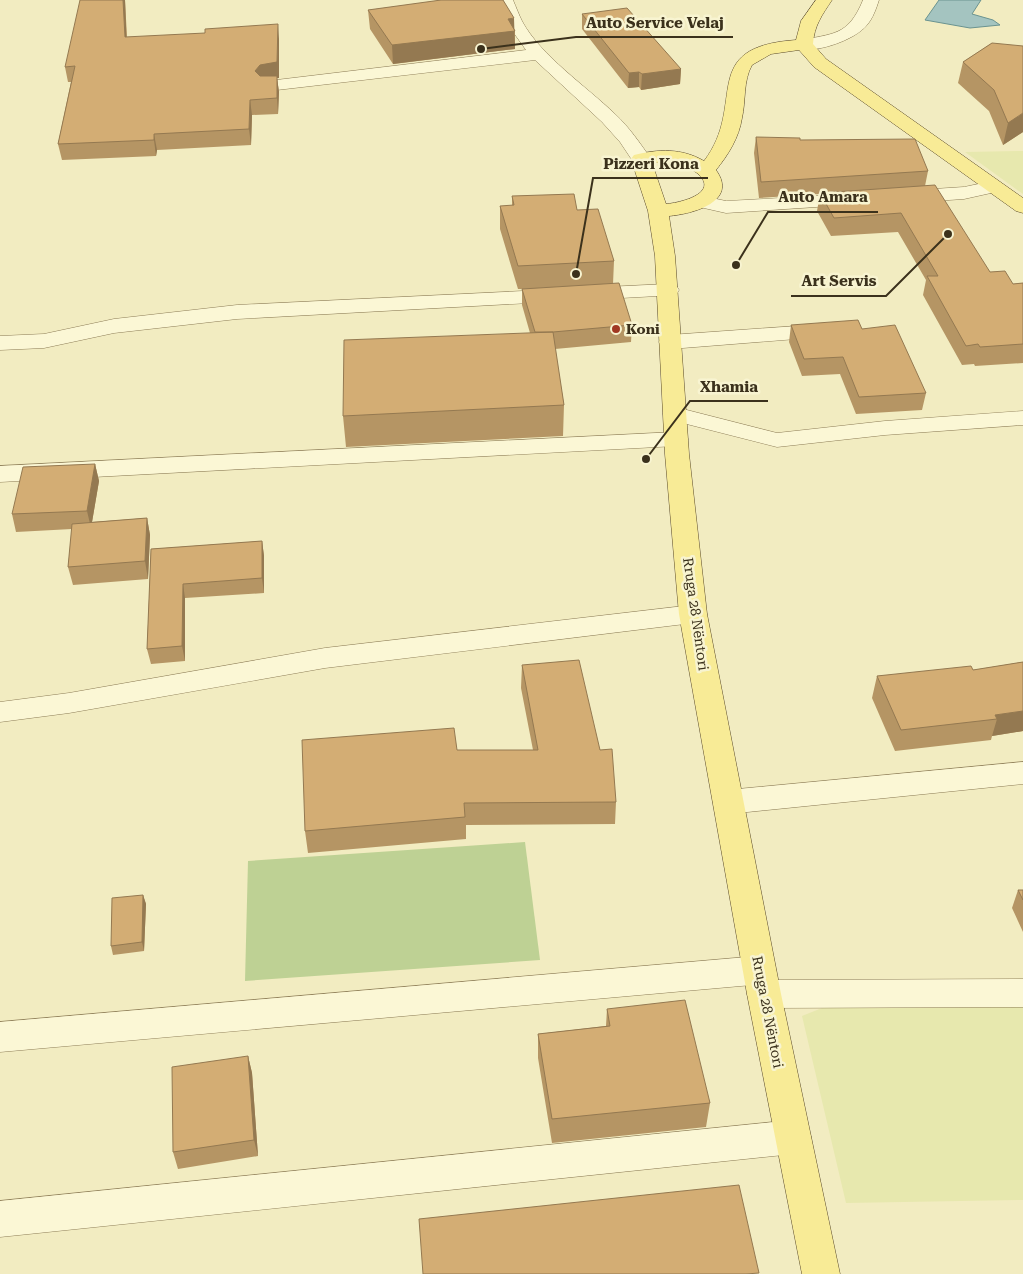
<svg xmlns="http://www.w3.org/2000/svg" width="1023" height="1274" viewBox="0 0 1023 1274" font-family="'Roboto Serif',serif">
<style>
.farmland{fill:#e7e8ae}
.green{fill:#bed194}
.water{fill:#a4c4c0;stroke:#6a9390}
.lines{fill:none;stroke-linecap:round;stroke-linejoin:round}
.minor-casing{stroke:#8d7d57;stroke-width:1}
.major-casing{stroke:#5a4a2b;stroke-width:1}
.minor{fill:#fbf7d5;fill-rule:evenodd}
.major{fill:#f8eb96;fill-rule:evenodd}
.wall{fill:#b59564}
.shaded-wall{fill:#947951}
.building{fill:#d3ad74;stroke:#947951}
.poi-dot{fill:#a13822;stroke:#f8f4d1;stroke-width:2}
.labels{text-anchor:middle;dominant-baseline:central;stroke-width:5;stroke-linejoin:round;paint-order:stroke}
.poi-label{font-size:14px;font-weight:bold;fill:#3b311c;stroke:#f8f4d1;text-anchor:start}
.street-label{font-size:14px;fill:#3b311c;stroke:#f8f4d1}
.leader{fill:none;stroke:#3b311c;stroke-width:2}
.callout-dot{fill:#3b311c;stroke:#f8f4d1;stroke-width:2}
.callout-label{font-size:15px;text-anchor:middle;font-weight:bold;fill:#3b311c;stroke:#f8f4d1;stroke-width:5;stroke-linejoin:round;paint-order:stroke}
</style>
<rect width="100%" height="100%" fill="#f2ecc1"/>
<!-- farmland -->
<path class="farmland" d="M1023,151V194L965,152Z
M1023,1003V1200L846,1203L802,1016L822,1008L852,1004Z"/>
<!-- green -->
<path class="green" d="M525,842L540,960L245,981L248,861Z"/>
<!-- water -->
<path class="water" d="M939,0H981L972,14L993,20L1000,25L970,28L925,20Z"/>
<g class="lines">
<defs>
<path id="minor" d="M497,0H513C516,7 519,15 522,21C540,55 587,87 615,114C629,127 640,143 651,159L648,163L641,165L634,163L620,142L602,122L535,60L268,91L262,90L259,86L262,82L268,81L526,50L506,22Z
M863,0H879C876,9 873,18 867,25C855,40 817,53 798,49L795,45L798,41C833,33 848,37 863,0Z
M993,181L1000,183L1003,187L1000,191L964,199L903,203L896,201L893,197L896,193L903,191L964,187Z
M855,194L862,196L865,200L862,204L726,213L695,206L692,202L695,198L702,196L726,201Z
M668,284L676,285L679,290L676,295L237,319L114,333L44,348L0,350V336L44,334L114,319L237,305Z
M826,324L834,326L837,331L834,336L670,349L662,347L659,342L662,337L670,335Z
M675,407L777,433L885,421L1023,411V425L885,435L777,447L667,419L663,414L667,409Z
M676,432L685,434L688,439L685,444L676,446L0,482V466Z
M693,605L703,607L707,614L703,621L693,623L325,668L69,713L0,722V702L69,693L325,648Z
M1023,762V784L728,814L717,810L713,802L717,794L728,790Z
M759,956L771,960L776,970L771,980L1023,979V1007L764,1008L752,1004L747,994L752,985L0,1052V1022Z
M793,1120L806,1125L811,1137L806,1149L793,1154L0,1237V1201Z"/>
<path id="major" d="M816,0H832C822,15 814,26 813,44L826,59L1023,198V213L1016,211L814,67L799,50L771,54L752,65C743,81 746,101 742,118C739,138 728,155 716,170C739,202 692,214 669,216L675,256L689,454L707,614L781,994L840,1274H802L747,994L679,614L665,454L655,256L648,211L631,159L634,155C658,149 682,148 704,161C748,104 696,47 796,40L801,21ZM672,162C681,163 690,168 697,173C721,193 680,203 666,204L652,163Z"/>
</defs>
<!-- minor casing -->
<use href="#minor" class="minor-casing"/>
<!-- major casing -->
<use href="#major" class="major-casing"/>
<!-- minor -->
<use href="#minor" class="minor"/>
<!-- major -->
<use href="#major" class="major"/>
</g>
<!-- wall -->
<path class="wall" d="M125,0L127,37L279,39V78H277L279,92L278,114L252,115L251,145L157,150L156,156L62,160L58,144L71,82H68L65,67Z
M437,0H503L515,31V49L393,64L370,29L368,10L438,1Z
M582,14L681,69L680,84L641,90L639,87L628,88L582,29Z
M992,43L1023,132L1003,145L989,111L958,83L963,62Z
M756,137L800,140L928,171L925,186L990,272L1013,284L1023,283V363L975,366L974,364L962,365L923,295L926,280L898,232L831,236L817,211L820,194L759,198L754,153Z
M512,196L577,210L614,261L613,284L632,325L631,342L555,349L564,405L563,436L346,447L343,416L530,333L522,305V289H518L500,229V206H512Z
M791,325L862,329L926,393L922,410L856,414L840,374L802,376L789,342Z
M95,464L99,481L92,522L147,518L150,535L148,579L73,585L68,567L72,529L16,532L12,514Z
M262,541L264,556V593L185,598V661L151,664L147,649L151,549Z
M1023,662V731L992,736L991,740L895,751L872,698L877,676L973,670Z
M522,665L600,750L616,802L615,824L466,825V839L308,853L305,831L457,750H533L521,688Z
M1018,890H1023V932L1012,908Z
M143,895L146,904L144,951L113,955L111,946Z
M607,1009L710,1103L706,1127L552,1143L538,1058V1034L606,1026Z
M248,1056L252,1073L258,1156L178,1169L173,1152Z"/>
<!-- shaded-wall -->
<path class="shaded-wall" d="M123,0H125L127,52L125,37Z
M514,18L515,49L393,64L392,45Z
M278,24L279,39V78H277L279,92L278,114L277,98L255,71Z
M681,69L680,84L641,90L642,74Z
M639,72V87L628,88L629,73Z
M250,100L252,115L251,145L249,129Z
M1023,113V132L1003,145L1008,123Z
M154,134L157,150L156,156L154,140Z
M95,464L99,481L91,528L87,511Z
M147,518L150,535L148,579L145,561Z
M262,541L264,556V593L262,578Z
M183,584L185,598V661L182,646Z
M1023,711V731L992,736L997,719L995,715Z
M143,895L146,904L144,951L142,942Z
M248,1056L252,1073L258,1156L254,1140Z"/>
<!-- building -->
<path class="building" d="M80,0H123L125,37L205,33V29L278,24L277,62L260,65L255,71L260,76H277V98L250,100L249,129L154,134V140L58,144L75,66L65,67Z
M441,0H503L514,18L508,19L515,31L392,45L368,10Z
M627,8L681,69L642,74L639,72L629,73L582,14Z
M992,43L1023,46V113L1008,123L994,90L963,62Z
M756,137L800,138V140L915,139L928,171L761,182Z
M935,185L990,272L1005,271L1013,284L1023,283V344L980,347L978,344L966,346L927,276H938L901,213L834,218L820,193Z
M574,194L577,210L598,209L614,261L518,266L500,206L514,205L512,196Z
M619,283L632,325L553,332H535L522,289Z
M858,320L862,329L895,325L926,393L859,397L843,357L804,359L791,325Z
M553,332L564,405L343,416L344,340Z
M95,464L87,511L12,514L23,467Z
M147,518L145,561L68,567L72,524Z
M262,541V578L183,584L182,646L147,649L151,549Z
M579,660L600,750L612,749L616,802L464,803L465,817L305,831L302,740L454,728L457,750H538L522,665Z
M1023,662V711L995,715L997,719L901,730L877,676L971,666L973,670Z
M1018,890H1023V900Z
M143,895L142,942L111,946L112,898Z
M685,1000L710,1103L552,1119L538,1034L610,1026L607,1009Z
M248,1056L254,1140L173,1152L172,1067Z
M739,1185L759,1273L746,1274H423L419,1219Z"/>
<!-- markers -->
<circle class="poi-dot" cx="616" cy="329" r="5"/>
<g class="labels">
<!-- poi labels -->
<g class="poi-label">
<text x="626" y="329">Koni</text>
</g>
<!-- street labels -->
<g class="street-label">
<text transform="translate(696 614) rotate(82)">Rruga 28 Nëntori</text>
<text transform="translate(768 1012) rotate(79)">Rruga 28 Nëntori</text>
</g>
</g>
<!-- callouts -->
<path class="leader" d="M481 49L576 37H733M576 274L593 178H708M736 265L768 212H878M948 234L886 296H791M646 459L690 401H768"/>
<g class="callout-dot">
<circle cx="481" cy="49" r="5"/>
<circle cx="576" cy="274" r="5"/>
<circle cx="736" cy="265" r="5"/>
<circle cx="948" cy="234" r="5"/>
<circle cx="646" cy="459" r="5"/>
</g>
<g class="callout-label">
<text x="655" y="28">Auto Service Velaj</text>
<text x="651" y="169">Pizzeri Kona</text>
<text x="823" y="202">Auto Amara</text>
<text x="839" y="286">Art Servis</text>
<text x="729" y="392">Xhamia</text>
</g>
</svg>
